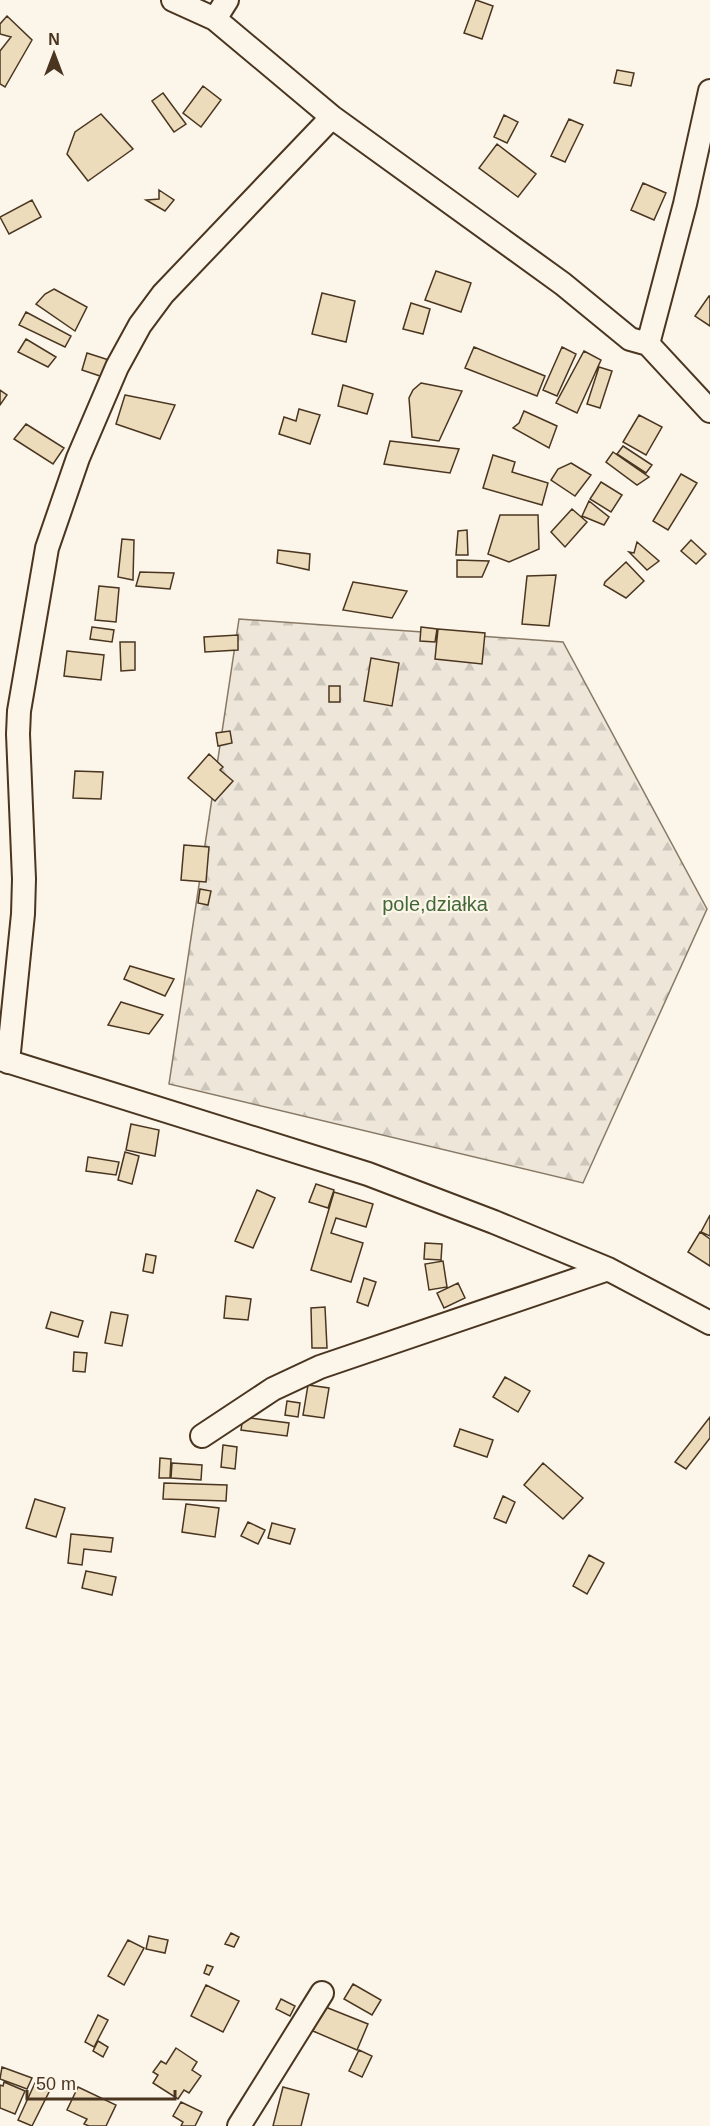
<svg xmlns="http://www.w3.org/2000/svg" width="710" height="2126" viewBox="0 0 710 2126" font-family="Arial,sans-serif">
<style>
.forest{fill:url(#forest-firs);stroke:#887966;stroke-width:1.5}
.building{fill:#ecdcbc;stroke:#4a3520;stroke-width:1.5}
.lines{fill:none;stroke-linecap:round;stroke-linejoin:round}
.minor-casing{stroke:#4a3520;stroke-width:26}
.minor{stroke:#fbf6e9;stroke-width:22}
.labels{text-anchor:middle;dominant-baseline:central;stroke-width:4.5;stroke-linejoin:round;paint-order:stroke}
.park-label{font-size:20px;fill:#436837;stroke:#fbf6e9}
</style>
<defs>
<pattern id="forest-firs" width="22" height="20" patternUnits="userSpaceOnUse" patternTransform="scale(1.5)"><rect width="22" height="20" fill="#ede6d9"/><path d="M5 1l3.5 6h-7zM16 11l3.5 6h-7z" fill="#cdc6ba"/></pattern>
</defs>
<rect width="100%" height="100%" fill="#fbf6e9"/>
<!-- forest -->
<path class="forest" d="M239,619L563,642L707,909L583,1183L169,1084Z"/>
<!-- building -->
<path class="building" d="M476,0L493,6L482,39L464,33Z
M7,16L32,40L5,87L0,84V51L11,37L0,34V24Z
M617,70L634,73L631,86L614,83Z
M203,86L221,100L201,127L183,113Z
M163,93L186,124L174,132L152,101Z
M101,114L133,149L88,181L67,154L75,132Z
M504,115L518,122L507,143L494,137Z
M569,119L583,125L565,162L551,156Z
M497,144L536,174L518,197L479,168Z
M643,183L666,193L654,220L631,210Z
M159,190L174,200L165,211L146,200L159,199Z
M32,200L41,217L9,234L0,217Z
M436,271L471,283L461,312L425,300Z
M54,289L87,307L75,331L36,304L45,294Z
M322,293L355,301L346,342L312,334Z
M709,296H710V326L695,316Z
M411,303L430,309L423,334L403,329Z
M26,312L71,336L65,347L19,325Z
M26,339L56,357L48,367L18,352Z
M474,347L545,376L537,396L465,368Z
M562,347L576,354L557,396L543,390Z
M584,351L601,360L577,413L556,403Z
M87,353L112,361L106,378L82,370Z
M599,367L612,371L600,408L587,404Z
M421,383L462,391L439,441L412,437L409,398L413,390Z
M343,385L373,394L367,414L338,406Z
M0,390L7,395L0,405Z
M125,395L175,405L160,439L116,424Z
M299,409L320,415L310,444L279,434L284,417L296,421Z
M524,411L557,426L549,448L513,428L519,423Z
M639,415L662,427L646,455L623,442Z
M26,424L64,448L53,464L14,439Z
M390,441L459,449L450,473L384,464Z
M623,446L652,465L646,473L617,454Z
M613,452L649,477L637,485L606,462Z
M493,455L515,462L512,472L548,483L542,505L483,488Z
M571,463L591,475L575,496L551,480L558,469Z
M681,474L697,483L668,530L653,521Z
M601,482L622,495L611,512L590,499Z
M589,501L609,517L604,525L582,516Z
M572,509L587,522L565,547L551,532Z
M500,515H538L539,549L509,562L488,554Z
M467,530L468,555H456L458,531Z
M122,539L134,540L133,580L118,577Z
M691,540L706,554L696,564L681,551Z
M637,542L659,561L647,570L629,552L634,553Z
M278,550L310,554L309,570L277,563Z
M457,560L489,561L482,577H457Z
M626,562L644,581L626,598L604,585L605,582Z
M140,572L174,573L170,589L136,586Z
M556,575L549,626L522,624L527,576Z
M353,582L407,591L392,618L343,610Z
M99,586L119,588L116,622L95,620Z
M92,627L114,630L112,642L90,639Z
M421,627L437,629L435,642L420,641Z
M438,629L485,633L482,664L435,659Z
M238,635V650L205,652L204,637Z
M120,642H135V670L121,671Z
M67,651L104,655L101,680L64,676Z
M371,658L399,663L392,706L364,701Z
M329,686H340V702H329Z
M230,731L232,743L218,746L216,733Z
M209,754L223,767L220,770L233,781L215,801L188,778Z
M75,771L103,772L101,799L73,798Z
M184,845L209,847L206,882L181,880Z
M200,889L211,891L208,905L198,903Z
M130,966L174,979L165,996L124,979Z
M121,1002L163,1015L149,1034L108,1025Z
M131,1124L159,1130L155,1156L126,1150Z
M125,1152L139,1156L132,1184L118,1180Z
M88,1157L119,1162L116,1175L86,1171Z
M316,1184L334,1190L328,1208L309,1202Z
M257,1190L275,1198L253,1248L235,1241Z
M334,1192L373,1204L366,1227L336,1218L331,1233L363,1243L351,1282L311,1270Z
M710,1215V1236L701,1232Z
M700,1232L710,1239V1266L688,1252Z
M425,1243L442,1244L441,1260L424,1259Z
M146,1254L156,1256L153,1273L143,1271Z
M443,1261L447,1287L429,1290L425,1264Z
M364,1278L376,1282L368,1306L357,1302Z
M458,1283L465,1298L444,1308L437,1293Z
M226,1296L251,1299L248,1320L224,1318Z
M325,1307L327,1348H312L311,1308Z
M51,1312L83,1321L78,1337L46,1328Z
M111,1312L128,1315L122,1346L105,1343Z
M74,1352L87,1353L85,1372L73,1371Z
M505,1377L530,1391L518,1412L493,1397Z
M308,1385L329,1388L324,1418L303,1415Z
M287,1401L300,1403L298,1417L285,1415Z
M243,1417L289,1423L287,1436L241,1430Z
M710,1417V1438L686,1469L675,1462Z
M460,1429L493,1440L487,1457L454,1446Z
M223,1445L237,1447L235,1469L221,1467Z
M160,1458L171,1459L170,1478H159Z
M172,1463L202,1465L201,1480L171,1478Z
M543,1463L583,1498L563,1519L524,1485Z
M164,1483L227,1485L226,1501L163,1499Z
M503,1496L515,1502L506,1523L494,1518Z
M35,1499L65,1508L56,1537L26,1528Z
M186,1504L219,1508L215,1537L182,1532Z
M248,1522L265,1530L258,1544L241,1536Z
M272,1523L295,1529L290,1544L268,1538Z
M71,1534L113,1538L111,1552L84,1549L82,1565L68,1563Z
M589,1555L604,1563L587,1594L573,1586Z
M86,1571L116,1577L112,1595L82,1588Z
M231,1933L239,1937L234,1947L225,1944Z
M149,1936L168,1940L165,1953L146,1949Z
M128,1940L144,1948L124,1985L108,1976Z
M207,1965L213,1967L209,1975L204,1973Z
M353,1984L381,2000L372,2015L344,1999Z
M206,1985L239,2001L223,2032L191,2016Z
M281,1999L295,2006L290,2016L276,2009Z
M323,2006L368,2024L357,2050L313,2031Z
M98,2015L108,2020L94,2047L85,2042Z
M98,2041L108,2047L103,2057L93,2051Z
M176,2048L197,2062L192,2070L201,2076L189,2093L184,2090L178,2099L153,2083L158,2075L153,2072L161,2061L166,2064Z
M359,2050L372,2056L362,2077L349,2071Z
M2,2067L32,2078L27,2089L0,2079Z
M4,2082L25,2091L15,2114L0,2108V2085L3,2086Z
M35,2083L50,2090L32,2126L18,2120Z
M78,2087L116,2105L106,2126H89L84,2124L87,2119L67,2110Z
M283,2087L309,2094L301,2126H273Z
M181,2102L202,2112L195,2126H181L183,2122L173,2116Z"/>
<g class="lines">
<defs>
<path id="minor" d="M173,0L215,19L332,117L563,284L630,339L648,344L710,411
M215,19L227,0
M648,344L685,204L710,91
M0,1059L368,1174L494,1222L608,1269L710,1323
M8,1062L23,914L24,879L18,734L19,711L47,548L78,458L117,367L140,325L163,294L332,117
M202,1436L273,1389L320,1367L608,1269
M239,2126L322,1993"/>
</defs>
<!-- minor casing -->
<use href="#minor" class="minor-casing"/>
<!-- minor -->
<use href="#minor" class="minor"/>
</g>
<g class="labels">
<!-- park labels -->
<g class="park-label">
<text x="435" y="904">pole,działka</text>
</g>
</g>
<!-- north arrow -->
<g transform="translate(54 54)" stroke="#fbf6e9" stroke-width="4.5" paint-order="stroke">
<path d="M0-4.5L10 22L0 15L-10 22Z" fill="#4a3520"/>
<text y="-9" font-size="16" font-weight="bold" text-anchor="middle" fill="#4a3520">N</text>
</g>
<!-- scale -->
<path d="M27 2090v9h148v-9" fill="none" stroke="#4a3520" stroke-width="3"/>
<text x="36" y="2090" font-size="18" fill="#4a3520" stroke="#fbf6e9" stroke-width="4.5" paint-order="stroke">50 m</text>
</svg>
